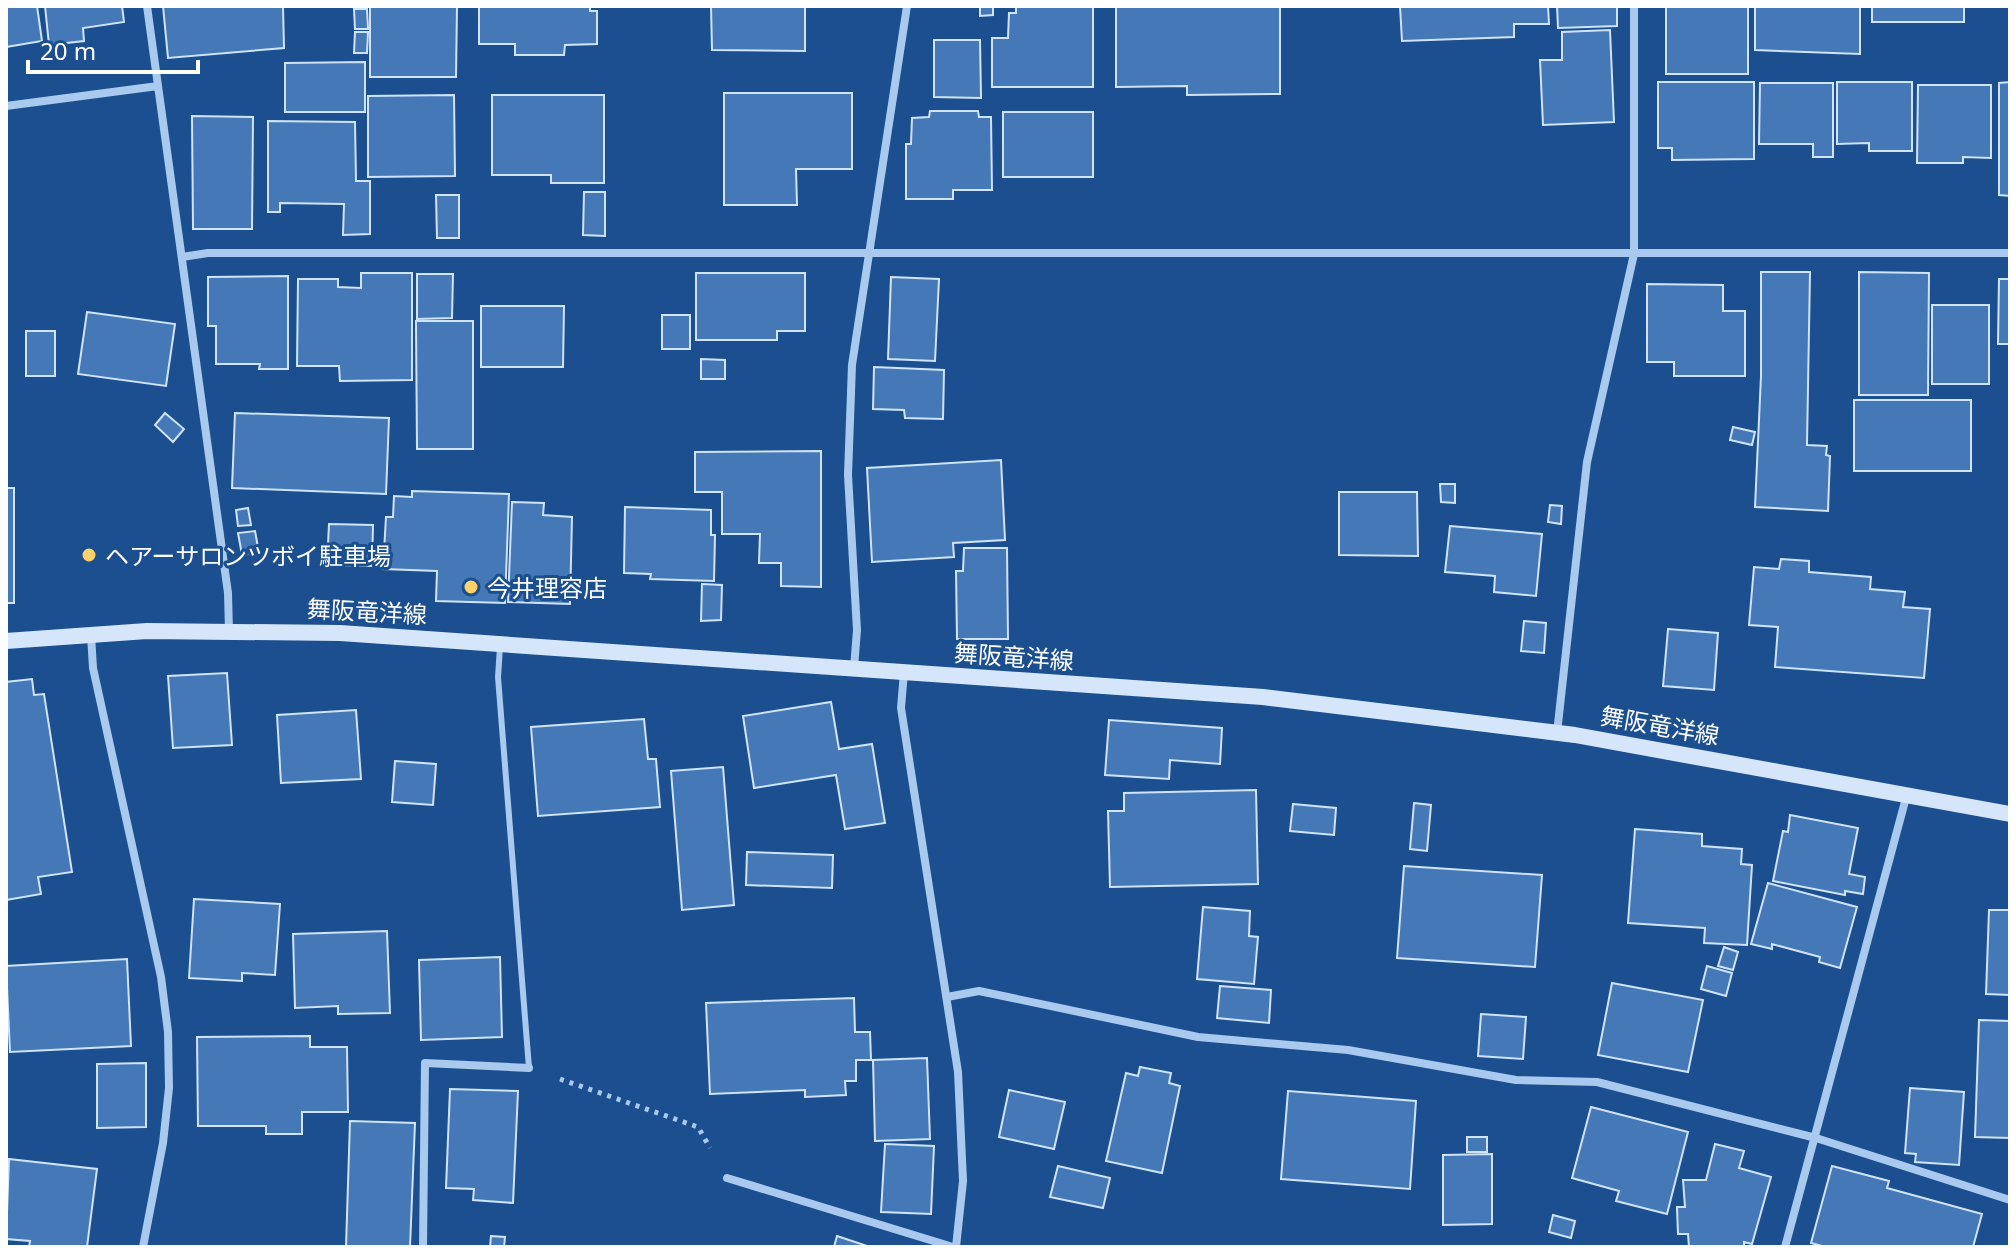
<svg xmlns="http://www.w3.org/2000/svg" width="2016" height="1253" viewBox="0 0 2016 1253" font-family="'Noto Sans','Noto Sans JP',sans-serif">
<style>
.building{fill:#4478b7;stroke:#cfe3fa;stroke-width:2}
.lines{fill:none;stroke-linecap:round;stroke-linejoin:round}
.path{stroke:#a9c9ee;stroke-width:5;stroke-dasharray:4 6;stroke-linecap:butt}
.service{stroke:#a9c9ee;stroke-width:6}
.minor{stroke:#a9c9ee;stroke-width:8}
.secondary{stroke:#d6e6fa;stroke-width:16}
.poi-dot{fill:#ffd166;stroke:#1b4f8f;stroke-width:3}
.labels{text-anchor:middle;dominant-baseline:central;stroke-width:6;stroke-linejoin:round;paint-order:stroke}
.poi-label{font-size:24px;fill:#fff;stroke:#1b4f8f;text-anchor:start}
.street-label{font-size:24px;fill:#fff;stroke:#1b4f8f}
</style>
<rect width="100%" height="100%" fill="#1b4f8f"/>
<!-- building -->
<path class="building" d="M6,6H37L42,41L6,47Z
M45,6H122L124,22L83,28L84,41L49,45Z
M163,6H283L284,48L168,58Z
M370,6H457L456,77H370Z
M479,6H590V11H597V44L565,45L564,55H515V44H479Z
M711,6H805V51L712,50Z
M980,6H993V15L980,16Z
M1016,6H1093V87H992V38H1008L1009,13H1016Z
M1116,6H1280V94L1187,95V86L1116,87Z
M1400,6H1548L1549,24H1514V37L1402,41Z
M1557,6H1617V26L1558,28Z
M1666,6H1748V74H1666Z
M1755,6H1860V54L1755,50Z
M1872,6H1964V22H1872Z
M354,9H367L368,29H355Z
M1610,30L1614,122L1543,125L1540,60H1562V32Z
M355,32H368L367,53H354Z
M934,40H980L981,98L934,97Z
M365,62V112H285V63Z
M1658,82H1754V159L1672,160V148H1658Z
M1837,82H1912V151H1869V143L1837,144Z
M2010,82V196L1999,195V83Z
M1760,83H1833V157H1813V144H1759Z
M1918,85H1991V158L1963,157V163H1917Z
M724,93H852V169H796L797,205H724Z
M454,95L455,176L368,177V96Z
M492,95H604V183H551V175H492Z
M930,111H978L979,117H991L992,190H953V199H906V144H911L912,118L929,117Z
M1003,112H1093V177H1003Z
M192,116L253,117L252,229H193Z
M268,121L355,122L356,181H370V234L343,235L344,204L280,203V212H268Z
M584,192H605V236L583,235Z
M436,195H459V238H437Z
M1761,272H1810L1807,445L1827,446L1826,455L1830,456L1828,511L1755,507L1761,376Z
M1859,272L1929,273L1928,395H1859Z
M361,273H412V380L340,381L339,366H297L298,279H338V287L361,288Z
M696,273H805V331H777V340H696Z
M417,274H453L452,318L417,319Z
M288,276V369H259L260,364H216V326H208V277Z
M891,277L939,279L935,361L888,359Z
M1999,279H2010V344H1998Z
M1647,284L1723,285V311H1745V376H1674V362H1647Z
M1932,305H1989V384H1932Z
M481,306H564L563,367H481Z
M87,312L175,324L166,386L78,374Z
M662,315H690V349H662Z
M416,321H473V449H417Z
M26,331H55V376H26Z
M701,359L725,360V379H701Z
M874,367L944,370L943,419L905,418L904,410L873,409Z
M1854,400H1971V471H1854Z
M165,413L184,429L173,442L155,425Z
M235,413L389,418L386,494L232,488Z
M1733,427L1755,432L1752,445L1730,440Z
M821,451V587L781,586V563H759L760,534H722V492H695V452Z
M1001,460L1005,540L953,543L954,557L872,562L867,468Z
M1440,484H1455V503L1441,502Z
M6,488H14V603H6Z
M412,491L509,494L505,603L436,601L437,571L383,569L386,517H393L394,496L412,497Z
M1339,492H1417L1418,556L1339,555Z
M512,502L544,503L543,515L572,517L570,604L508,602Z
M1550,505L1562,506L1561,524L1548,522Z
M625,507L711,510V535H715L714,581L650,579L651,574L624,573Z
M248,508L251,525L238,526L236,510Z
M329,524L373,525L372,566L327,565Z
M1450,526L1542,534L1536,596L1494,592L1495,576L1445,572Z
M255,531L259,553L242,555L238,533Z
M964,548H1007L1008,639H957L956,571H963Z
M1781,559L1809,561V572L1871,577L1870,589L1905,592L1903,607L1930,609L1924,678L1775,667L1778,627L1749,625L1754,567L1779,569Z
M702,584L722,585L721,620L701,621Z
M1524,621L1546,623L1544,653L1521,651Z
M1668,629L1718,633L1714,690L1663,686Z
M227,673L232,745L173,748L168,676Z
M32,679L34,695L44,694L72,872L38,877L41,894L6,900V682Z
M831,702L839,749L872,744L885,823L845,829L836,775L754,788L743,716Z
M356,710L361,779L281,783L277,715Z
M644,719L648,759H656L660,807L538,816L531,727Z
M1109,720L1222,728L1220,764L1170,760L1169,779L1105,775Z
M395,761L436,764L433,805L392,802Z
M723,767L734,905L682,910L671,771Z
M1256,790L1258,884L1110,887L1108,811H1124V793Z
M1414,803L1431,805L1427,851L1410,849Z
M1293,804L1336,808L1334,835L1290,831Z
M1790,815L1858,828L1849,874L1865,877L1863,894L1845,891V895L1773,881L1783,831L1788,832Z
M1635,829L1702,834V846L1742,849L1741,864L1752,865L1747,945L1704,943L1705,928L1628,923Z
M747,852L833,855L832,888L746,885Z
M1404,866L1542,875L1535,967L1397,958Z
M1768,883L1857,907L1840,968L1819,962L1820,957L1772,944V949L1751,944Z
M194,899L280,904L275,975L242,973V981L189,978Z
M1203,907L1250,911L1249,936L1258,937L1254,984L1197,979Z
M1989,910H2010V995L1986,994Z
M387,931L390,1013L338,1014V1006L295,1008L293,934Z
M1724,947L1738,952L1733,970L1718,966Z
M500,957L502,1037L421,1040L419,960Z
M127,959L131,1046L10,1052L6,966Z
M1707,966L1732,973L1726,996L1701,989Z
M1612,983L1703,1000L1688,1072L1598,1055Z
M1220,986L1271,990L1269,1023L1217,1018Z
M854,998L855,1032H870L871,1060H856V1081H845L846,1095L805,1097V1090L710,1094L706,1003Z
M1481,1014L1526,1017L1523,1059L1478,1056Z
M1979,1020L2010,1021V1138L1975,1137Z
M310,1036V1047H347L348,1112H302V1134H266V1126H198L197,1037Z
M927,1058L930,1139L875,1141L873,1060Z
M146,1063V1127L97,1128V1064Z
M1140,1067L1171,1073L1169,1083L1180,1086L1162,1173L1106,1161L1126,1073L1138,1076Z
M1910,1088L1964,1092L1959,1165L1915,1162L1916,1154L1905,1153Z
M450,1089L518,1091L513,1203L473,1200L474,1189L446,1188Z
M1009,1090L1065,1102L1054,1149L999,1137Z
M1288,1091L1416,1101L1410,1189L1281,1179Z
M1591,1107L1688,1132L1667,1214L1616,1201L1619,1191L1572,1178Z
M350,1121L415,1123L410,1247H346Z
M1467,1137H1487V1152H1467Z
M885,1144L934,1146L931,1214L881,1212Z
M1715,1144L1744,1151L1739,1168L1771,1177L1752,1244L1744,1242V1247H1689L1688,1234H1678L1677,1207H1685L1683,1180H1706Z
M1492,1154V1224L1443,1225V1155Z
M9,1159L97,1169L87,1247H29L30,1241L6,1239Z
M1058,1166L1110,1178L1103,1208L1050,1197Z
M1832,1166L1889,1181L1887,1188L1982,1214L1973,1247H1826L1811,1243Z
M1553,1215L1575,1221L1571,1238L1549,1232Z
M491,1236L505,1237L504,1247H490Z
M837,1236L870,1247H834Z"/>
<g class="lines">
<!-- path -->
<path class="path" d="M560,1079L698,1127L710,1148"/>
<!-- service -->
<path class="service" d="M500,647L498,677L529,1068"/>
<!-- minor -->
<path class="minor" d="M147,6L228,593L229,631
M6,106L158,86
M182,257L208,253H2010
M91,635L93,668L161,977L168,1032L169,1088L163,1143L143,1247
M854,668L857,630L848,475L852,365L907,6
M904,672L901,708L958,1072L963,1181L956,1247
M1557,733L1587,462L1634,254V6
M947,997L979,991L1198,1037L1348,1050L1516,1080L1597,1082L1816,1138L2010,1200
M727,1178L953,1247
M423,1247L425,1063L529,1068
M1785,1247L1907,794"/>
<!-- secondary -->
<path class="secondary" d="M6,641L147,631L340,633L1263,697L1575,735L2010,814"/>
</g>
<!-- markers -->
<g class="poi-dot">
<circle cx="89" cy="555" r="8"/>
<circle cx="471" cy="587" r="8"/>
</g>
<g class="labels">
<!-- poi labels -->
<g class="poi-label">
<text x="105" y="555">ヘアーサロンツボイ駐車場</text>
<text x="487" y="587">今井理容店</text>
</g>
<!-- street labels -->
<g class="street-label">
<text transform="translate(367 611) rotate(3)">舞阪竜洋線</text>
<text transform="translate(1014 656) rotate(4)">舞阪竜洋線</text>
<text transform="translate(1660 725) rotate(10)">舞阪竜洋線</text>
</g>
</g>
<!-- border -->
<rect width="2016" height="1253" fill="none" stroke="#ffffff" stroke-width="16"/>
<!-- scale -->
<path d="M28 60v12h170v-12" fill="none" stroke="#ffffff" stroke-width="4"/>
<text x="40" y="60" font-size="24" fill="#ffffff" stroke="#1b4f8f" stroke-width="6" paint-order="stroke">20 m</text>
</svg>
